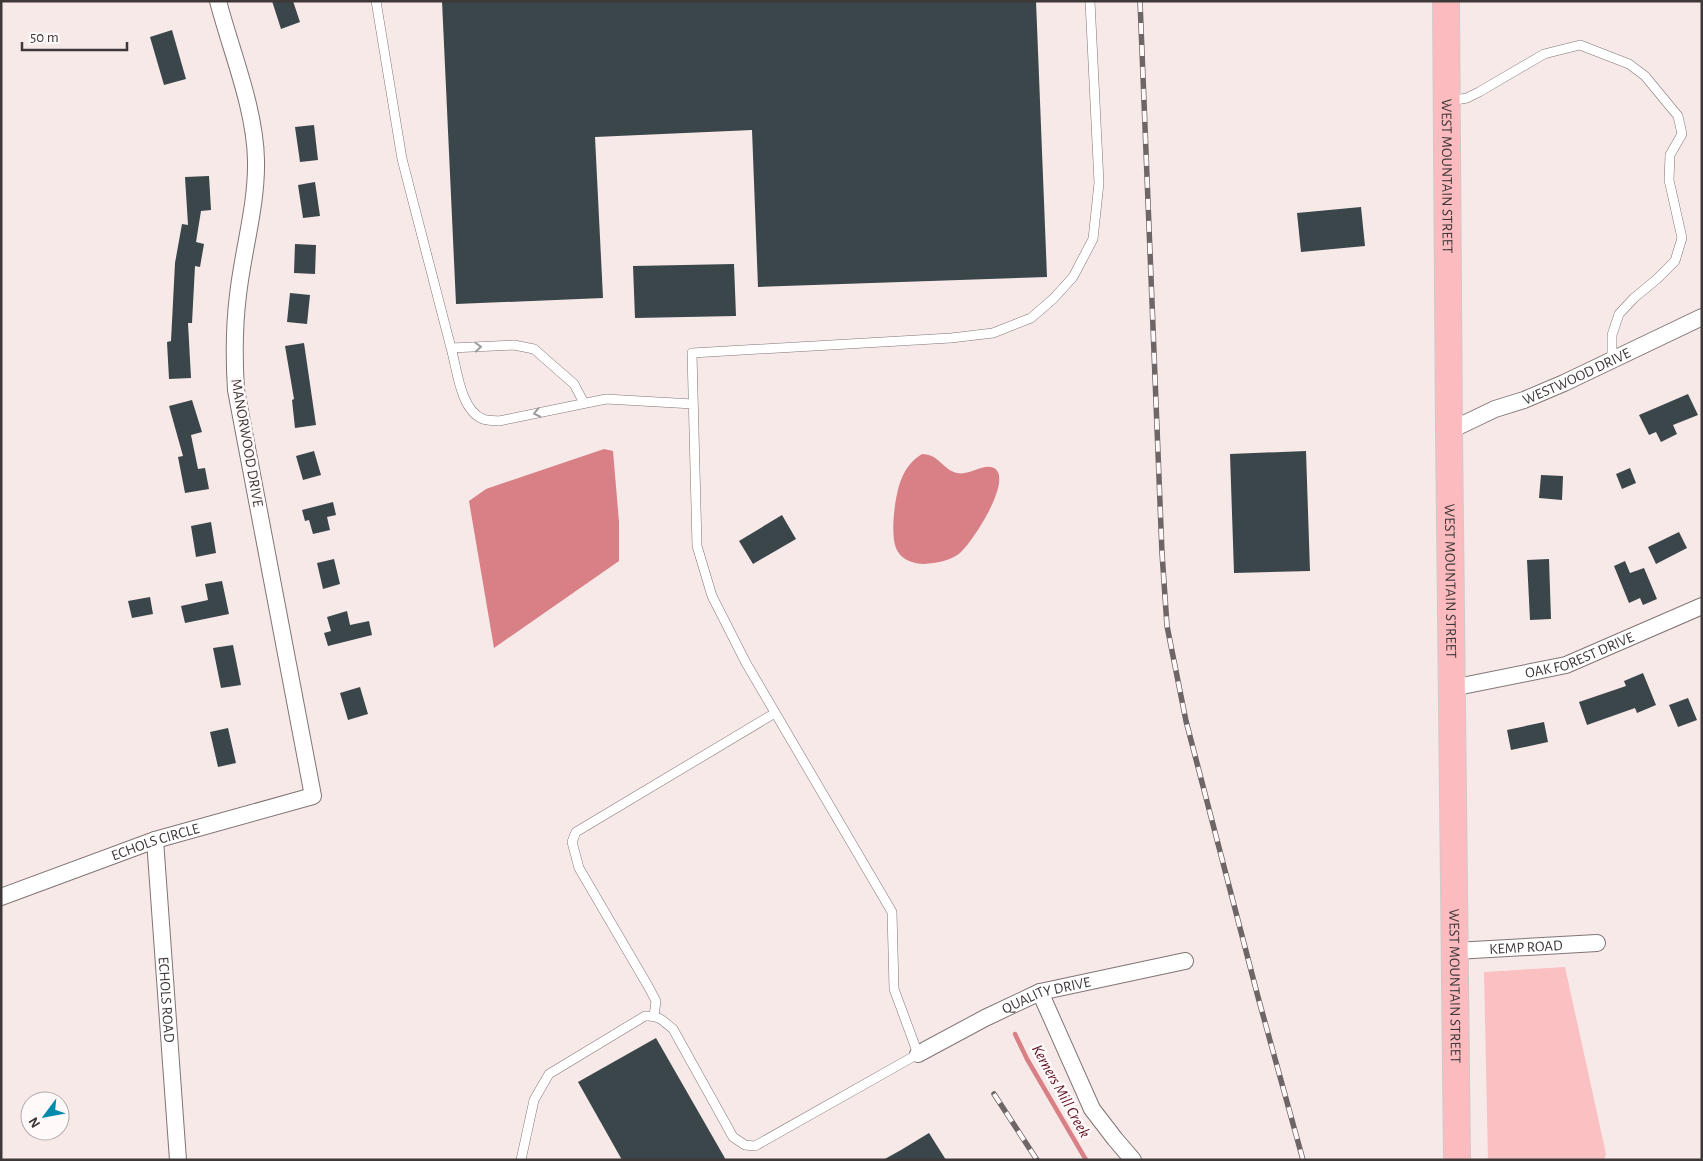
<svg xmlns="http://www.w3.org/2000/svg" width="1703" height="1161" viewBox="0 0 1703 1161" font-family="'Alegreya Sans',sans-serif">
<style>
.pitch{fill:#fac0c2}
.water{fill:#d88086}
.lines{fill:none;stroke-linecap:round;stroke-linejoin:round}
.stream{stroke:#d88086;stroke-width:4.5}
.building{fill:#3a464a}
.service-casing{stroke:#817575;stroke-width:10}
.minor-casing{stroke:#817575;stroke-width:18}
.primary-casing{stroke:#cdcbcb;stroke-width:28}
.service{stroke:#fff;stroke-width:9}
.minor{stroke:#fff;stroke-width:16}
.primary{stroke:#fbbbbf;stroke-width:26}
.rail-casing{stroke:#6e6666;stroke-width:5.5}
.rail{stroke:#fff9f9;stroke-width:4;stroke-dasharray:11;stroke-linecap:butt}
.oneway{stroke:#9e9c9c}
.labels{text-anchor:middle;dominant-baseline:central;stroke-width:5;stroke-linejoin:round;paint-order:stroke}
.street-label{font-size:15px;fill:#3e3838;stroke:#fff9f9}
.water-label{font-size:16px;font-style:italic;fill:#60101f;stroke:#fff9f9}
</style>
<rect width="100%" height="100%" fill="#f8e9e9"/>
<!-- pitch -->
<path class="pitch" d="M1565,967L1606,1154L1604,1160H1488L1484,972Z"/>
<!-- water -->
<path class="water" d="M604,449L613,451L619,522V561L494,648L469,501L486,489Z
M922,454C939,454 943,470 957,473C970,476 983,463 994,468C1014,479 972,543 960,553C950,561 936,563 924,564C913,564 900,559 896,548C890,533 895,495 901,480C905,469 912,460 922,454Z"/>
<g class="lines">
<!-- stream -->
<path class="stream" d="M1015,1034L1027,1059L1086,1160"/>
</g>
<!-- building -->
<path class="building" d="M272,1H293L300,22L281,29Z
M442,1H1036L1047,277L758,287L752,130L595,137L603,298L456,304Z
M172,30L186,79L164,85L150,37Z
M314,125L318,160L300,162L295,127Z
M209,176L211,210L201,211L196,242L204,244L200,267L195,266L192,323H188L191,378L169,379L167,342L171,341L175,263L182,224L188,225L185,177Z
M315,182L320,216L303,218L298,185Z
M1361,207L1365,246L1301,252L1297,213Z
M295,244L316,245L315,274L294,273Z
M734,264L736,316L635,318L633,266Z
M290,293L310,295L307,324L287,322Z
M304,343L316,425L295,428L292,400L294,399L285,346Z
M1688,394L1698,415L1673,425L1677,434L1661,442L1656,432L1649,435L1639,415Z
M192,400L202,432L191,435L198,469L205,468L209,489L185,493L178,457L183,456L169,406Z
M314,451L321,475L303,480L296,456Z
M1306,451L1310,571L1234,573L1230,454Z
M1630,468L1636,483L1622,489L1616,474Z
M1541,475L1563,476L1562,500L1539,498Z
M333,502L336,515L327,517L330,530L313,534L309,520L305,521L302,510Z
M782,515L796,539L753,564L739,541Z
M211,522L216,553L196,557L191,526Z
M1679,532L1687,548L1656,564L1648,547Z
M334,559L340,584L323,589L317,563Z
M1549,559L1551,619L1530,620L1527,560Z
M1625,561L1630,573L1644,568L1657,599L1643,605L1640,598L1629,603L1614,566Z
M222,581L229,614L185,623L181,606L208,600L205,584Z
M150,597L153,614L132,618L128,601Z
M347,611L350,625L369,621L372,635L328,646L324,633L331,631L327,617Z
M233,645L241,685L221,688L213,648Z
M1643,673L1656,705L1637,713L1635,708L1587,725L1579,702L1626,686L1624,681Z
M360,687L368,714L348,720L340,693Z
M1688,698L1697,720L1678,727L1669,705Z
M1544,722L1548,742L1511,750L1507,730Z
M228,728L236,763L218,767L210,732Z
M656,1038L726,1160H622L578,1082Z
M929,1133L946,1160H883L901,1150Z"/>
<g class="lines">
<defs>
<path id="service" d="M376,1L402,159L451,348
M1450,101L1467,98L1479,92L1544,54L1580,45L1629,64L1645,76L1678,116L1682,134L1670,155L1669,180L1682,238L1675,261L1657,279L1634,298L1619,314L1612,335V359
M584,403L574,384L534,349L514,345L451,348C457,368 460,410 483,419C487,421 494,420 499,421L606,399L693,404
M654,1016L656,1001L648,986L579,868L572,842L576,832L775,713
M521,1160L534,1100L549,1074L645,1016C659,1015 663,1021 673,1029L733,1137L745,1145L755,1146L918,1054L894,989L892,912L746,663L712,596L697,546L692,353L951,338L993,333L1031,318L1054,298L1073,277L1093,239L1099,183L1090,1"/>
<g id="minor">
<path id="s1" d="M1449,431L1495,409L1524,400L1564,383L1702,317"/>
<path id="s2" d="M1452,688L1566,665L1702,606"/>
<path id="s3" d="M155,840L178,1160"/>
<path id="s4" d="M1,897L155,840L313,796L236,390C234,358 234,327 238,295C243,250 257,205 256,160C255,108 231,51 218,1"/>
<path id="s5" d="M1455,951L1597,943"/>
<path d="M1040,992L1092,1109L1115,1139L1133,1160"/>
<path id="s6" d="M918,1054L985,1018L1040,992L1185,961"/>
</g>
<g id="primary">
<path id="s7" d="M1446,1L1449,431L1457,1160"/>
</g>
</defs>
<!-- service casing -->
<use href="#service" class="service-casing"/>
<!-- minor casing -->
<use href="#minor" class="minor-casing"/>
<!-- primary casing -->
<use href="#primary" class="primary-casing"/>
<!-- service -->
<use href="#service" class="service"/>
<!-- minor -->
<use href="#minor" class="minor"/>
<!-- primary -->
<use href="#primary" class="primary"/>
<defs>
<path id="rail" d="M1140,1L1162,553L1167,626L1186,721L1258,997L1303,1160
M994,1094L1037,1160"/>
</defs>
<!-- rail casing -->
<use href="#rail" class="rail-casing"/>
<!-- rail -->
<use href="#rail" class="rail"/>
</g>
<!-- one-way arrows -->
<defs><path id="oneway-chevron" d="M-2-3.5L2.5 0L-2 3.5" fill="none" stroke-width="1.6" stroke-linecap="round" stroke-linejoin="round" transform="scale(1.25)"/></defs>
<g class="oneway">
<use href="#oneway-chevron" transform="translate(478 347) rotate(-3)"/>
<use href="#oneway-chevron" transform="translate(537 413) rotate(168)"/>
</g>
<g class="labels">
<!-- street labels -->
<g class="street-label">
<text stroke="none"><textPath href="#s7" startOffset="175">WEST MOUNTAIN STREET</textPath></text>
<text stroke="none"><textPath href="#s1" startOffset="139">WESTWOOD DRIVE</textPath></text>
<text transform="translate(247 443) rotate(80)">MANORWOOD DRIVE</text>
<text stroke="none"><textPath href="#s7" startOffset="580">WEST MOUNTAIN STREET</textPath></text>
<text stroke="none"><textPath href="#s2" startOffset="132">OAK FOREST DRIVE</textPath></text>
<text stroke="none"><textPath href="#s4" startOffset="164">ECHOLS CIRCLE</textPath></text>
<text stroke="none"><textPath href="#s5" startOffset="71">KEMP ROAD</textPath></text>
<text stroke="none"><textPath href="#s7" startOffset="985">WEST MOUNTAIN STREET</textPath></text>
<text stroke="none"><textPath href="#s6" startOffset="142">QUALITY DRIVE</textPath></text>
<text stroke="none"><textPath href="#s3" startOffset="160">ECHOLS ROAD</textPath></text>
</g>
<!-- water labels -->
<g class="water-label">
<text transform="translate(1061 1091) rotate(61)">Kerners Mill Creek</text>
</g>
</g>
<!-- border -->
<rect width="1703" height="1161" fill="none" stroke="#3e3838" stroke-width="5"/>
<!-- north arrow -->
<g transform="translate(45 1116) rotate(238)"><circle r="24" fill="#fff9f9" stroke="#b2acac"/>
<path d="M0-4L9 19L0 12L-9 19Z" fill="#018aaa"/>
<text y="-8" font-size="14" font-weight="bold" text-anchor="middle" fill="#3e3838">N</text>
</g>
<!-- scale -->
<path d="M22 42v8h105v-8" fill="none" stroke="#3e3838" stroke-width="2.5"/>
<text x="30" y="42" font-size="15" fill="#3e3838" stroke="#fff9f9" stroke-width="4" paint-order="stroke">50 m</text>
</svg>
